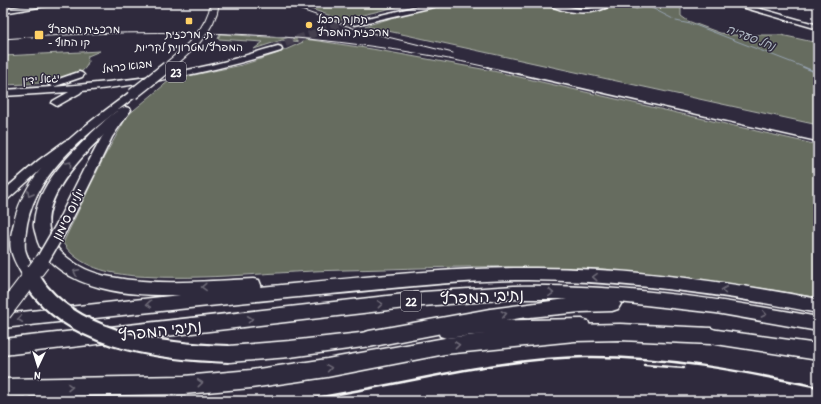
<svg xmlns="http://www.w3.org/2000/svg" width="821" height="404" viewBox="0 0 821 404" font-family="'Patrick Hand','Playpen Sans Hebrew',sans-serif">
<style>
.green{fill:#666c5f;stroke:#b2b6af}
.lines{fill:none;stroke-linecap:round;stroke-linejoin:round}
.stream-far1{stroke:#96a2b0;stroke-width:1}
.stream{stroke:#96a2b0;stroke-width:1.5}
.trunk-tunnel{stroke:#443f50;stroke-width:8;stroke-dasharray:8 4;stroke-linecap:butt}
.tertiary-casing{stroke:#fff;stroke-width:3}
.primary-casing{stroke:#fff;stroke-width:3}
.trunk-casing{stroke:#fff;stroke-width:3}
.motorway-casing{stroke:#fff;stroke-width:3}
.tertiary{fill:#2f2a3d;fill-rule:evenodd}
.primary{fill:#2f2a3d;fill-rule:evenodd}
.trunk{fill:#2f2a3d;fill-rule:evenodd}
.motorway{fill:#2f2a3d;fill-rule:evenodd}
.rail-far2{stroke:#fff;stroke-width:1}
.rail-far1{stroke:#fff;stroke-width:1.5}
.rail{stroke:#fff;stroke-width:2.5}
.primary-bridge-far1-casing{stroke:#fff;stroke-width:15;stroke-linecap:butt}
.primary-bridge-casing{stroke:#fff;stroke-width:18;stroke-linecap:butt}
.trunk-bridge-far2-casing{stroke:#fff;stroke-width:10;stroke-linecap:butt}
.trunk-bridge-far1-casing{stroke:#fff;stroke-width:13;stroke-linecap:butt}
.trunk-bridge-casing{stroke:#fff;stroke-width:20;stroke-linecap:butt}
.primary-bridge-far1{stroke:#2f2a3d;stroke-width:12}
.primary-bridge{stroke:#2f2a3d;stroke-width:16}
.trunk-bridge-far2{stroke:#2f2a3d;stroke-width:8}
.trunk-bridge-far1{stroke:#2f2a3d;stroke-width:10}
.trunk-bridge{stroke:#2f2a3d;stroke-width:16}
.oneway{stroke:#6d6a77}
.poi-dot{fill:#ffd166;stroke:#2f2a3d;stroke-width:1.5}
.labels{text-anchor:middle;dominant-baseline:central;stroke-width:3;stroke-linejoin:round;paint-order:stroke}
.far-poi-label{font-size:11px;fill:#fff;stroke:#2f2a3d;text-anchor:start}
.far-street-label{font-size:11px;fill:#fff;stroke:#2f2a3d}
.far-water-label{font-size:12px;font-style:italic;fill:#b0b9c4;stroke:#2f2a3d}
.shield{fill:#2f2a3d;stroke:#c1bfc5;stroke-width:1}
.shield-label{font-size:12px;font-weight:bold;fill:#fff}
.street-label{font-size:13px;fill:#fff;stroke:#2f2a3d}
.near-street-label{font-size:16px;fill:#fff;stroke:#2f2a3d}
</style>
<rect width="100%" height="100%" fill="#2f2a3d"/>
<filter id="ink" filterUnits="userSpaceOnUse"><feTurbulence type="fractalNoise" baseFrequency=".025" numOctaves="2"/><feDisplacementMap in="SourceGraphic" scale="8" xChannelSelector="R" yChannelSelector="G"/><feConvolveMatrix kernelMatrix="1 2 1 2 8 2 1 2 1" color-interpolation-filters="sRGB"/></filter>
<g filter="url(#ink)">
<!-- green -->
<path class="green" d="M294,3H412L338,21L329,18L331,16Z
M452,3H541L569,12L588,13L606,9L616,3H621L636,9L660,3H681V16L688,21L720,33L732,35H781L818,43V125L365,26L418,10Z
M552,3H606C589,14 571,9 552,3Z
M220,34L312,40L372,49L493,71L818,145V298C780,291 742,285 704,280C640,272 575,269 511,267C456,266 401,269 345,270C276,271 206,281 137,276C110,274 78,267 63,243L104,157L128,115L170,80L242,65L276,54L303,42L282,40L254,49L263,42L218,39Z
M100,51L88,56C87,58 88,60 88,62C84,85 20,84 3,85V56Z"/>
<g class="lines">
<!-- stream-far1 -->
<path class="stream-far1" d="M642,3L673,19
M676,21L695,25L806,68"/>
<!-- stream -->
<path class="stream" d="M803,67L818,73"/>
<!-- trunk-tunnel -->
<path class="trunk-tunnel" d="M274,47L351,21"/>
<defs>
<path id="tertiary" d="M546,3C559,3 571,9 585,9C595,9 603,3 613,3C596,17 563,14 546,3Z"/>
<path id="primary" d="M125,108L130,111L112,137L95,172L93,174H85L83,172L102,137L122,109Z
M69,140L74,143L73,145L47,164L7,200L3,201V191L39,160L65,141Z"/>
<path id="trunk" d="M38,3H55L51,5L3,13V9Z
M432,3H446L442,5L355,25L351,23L355,21Z
M728,3H740L818,25V29Z
M278,46L281,47L282,49L281,51C216,71 150,84 82,91L80,93L57,106L52,103L53,101L69,92L3,96V90C73,86 143,81 211,65C234,60 255,52 278,46Z
M79,72L82,73L84,75L82,77L53,87L48,84L50,82Z
M133,91L138,94L136,96C93,130 38,167 27,224C26,232 24,241 25,249C27,258 33,266 37,274L34,278L29,280L24,278C19,269 13,260 11,250C9,241 12,231 14,223C27,164 85,126 130,92Z
M582,319L588,321L590,326L588,331L582,333L473,335L446,338L440,336L438,331L440,326L473,321Z
M703,328L818,344V360L703,342L697,340L695,335L697,330Z
M378,331L384,333L386,338L384,343L378,345L290,357L229,362L223,359L220,354L223,349L229,346L290,341Z"/>
<path id="motorway" d="M125,107L129,108L131,110L129,112C98,140 15,210 63,254C76,266 93,274 111,277C158,286 206,281 253,279L259,280L261,285L260,287C349,279 437,268 526,268C624,267 722,281 818,299V313C722,294 626,281 528,280C462,280 396,288 331,294C221,304 112,316 3,328V314L180,295C154,295 127,295 101,288C74,281 42,265 36,235C35,231 33,227 34,223C36,193 58,166 79,146C88,137 114,109 125,107Z
M514,286C617,284 717,298 818,317V331L716,313L619,302L621,304L618,309L612,311L581,312L520,318L369,347L363,345L360,339L363,333L369,331L490,309L567,299H514L423,306L3,355V339L423,292Z
M620,324L711,328L717,331L720,336L717,341L711,344L620,340L575,341L445,354L327,377L251,388L184,394L3,397V379L184,376L251,370L327,359L445,338L575,325Z"/>
</defs>
<!-- tertiary casing -->
<use href="#tertiary" class="tertiary-casing"/>
<!-- primary casing -->
<use href="#primary" class="primary-casing"/>
<!-- trunk casing -->
<use href="#trunk" class="trunk-casing"/>
<!-- motorway casing -->
<use href="#motorway" class="motorway-casing"/>
<!-- tertiary -->
<use href="#tertiary" class="tertiary"/>
<!-- primary -->
<use href="#primary" class="primary"/>
<!-- trunk -->
<use href="#trunk" class="trunk"/>
<!-- motorway -->
<use href="#motorway" class="motorway"/>
<!-- rail-far2 -->
<path class="rail-far2" d="M281,3L359,30L453,53
M3,39C170,26 328,31 492,68"/>
<!-- rail-far1 -->
<path class="rail-far1" d="M487,67L818,142"/>
<!-- rail -->
<path class="rail" d="M644,365L684,368
M299,401C339,394 378,387 418,379C473,368 529,358 585,357C664,356 741,371 818,387"/>
<defs>
<path id="primary-bridge-far1" d="M40,264L61,228L89,172"/>
<path id="primary-bridge" d="M3,313L41,263"/>
<path id="trunk-bridge-far2" d="M166,68C187,51 211,31 215,3"/>
<path id="trunk-bridge-far1" d="M133,94L167,67"/>
<path id="trunk-bridge" d="M29,274C33,280 36,286 41,292C84,343 167,352 229,354"/>
</defs>
<!-- primary-bridge-far1 casing -->
<use href="#primary-bridge-far1" class="primary-bridge-far1-casing"/>
<!-- primary-bridge casing -->
<use href="#primary-bridge" class="primary-bridge-casing"/>
<!-- trunk-bridge-far2 casing -->
<use href="#trunk-bridge-far2" class="trunk-bridge-far2-casing"/>
<!-- trunk-bridge-far1 casing -->
<use href="#trunk-bridge-far1" class="trunk-bridge-far1-casing"/>
<!-- trunk-bridge casing -->
<use href="#trunk-bridge" class="trunk-bridge-casing"/>
<!-- primary-bridge-far1 -->
<use href="#primary-bridge-far1" class="primary-bridge-far1"/>
<!-- primary-bridge -->
<use href="#primary-bridge" class="primary-bridge"/>
<!-- trunk-bridge-far2 -->
<use href="#trunk-bridge-far2" class="trunk-bridge-far2"/>
<!-- trunk-bridge-far1 -->
<use href="#trunk-bridge-far1" class="trunk-bridge-far1"/>
<!-- trunk-bridge -->
<use href="#trunk-bridge" class="trunk-bridge"/>
</g>
<!-- one-way arrows -->
<defs><path id="oneway-chevron" d="M-2-3.5L2.5 0L-2 3.5" fill="none" stroke-width="1.6" stroke-linecap="round" stroke-linejoin="round"/></defs>
<g class="oneway">
<use href="#oneway-chevron" transform="translate(69 164) rotate(-50)"/>
<use href="#oneway-chevron" transform="translate(30 194) rotate(119)"/>
<use href="#oneway-chevron" transform="translate(76 272) rotate(-154)"/>
<use href="#oneway-chevron" transform="translate(595 277) rotate(-177)"/>
<use href="#oneway-chevron" transform="translate(204 287) rotate(178)"/>
<use href="#oneway-chevron" transform="translate(724 290) rotate(-171)"/>
<use href="#oneway-chevron" transform="translate(551 293) rotate(2)"/>
<use href="#oneway-chevron" transform="translate(149 304) rotate(174)"/>
<use href="#oneway-chevron" transform="translate(380 304) rotate(-6)"/>
<use href="#oneway-chevron" transform="translate(504 314) rotate(-11)"/>
<use href="#oneway-chevron" transform="translate(764 314) rotate(11)"/>
<use href="#oneway-chevron" transform="translate(20 319) rotate(174)"/>
<use href="#oneway-chevron" transform="translate(250 319) rotate(-7)"/>
<use href="#oneway-chevron" transform="translate(457 345) rotate(-6)"/>
<use href="#oneway-chevron" transform="translate(329 368) rotate(-9)"/>
<use href="#oneway-chevron" transform="translate(200 383) rotate(-5)"/>
<use href="#oneway-chevron" transform="translate(70 387) rotate(-1)"/>
</g>
</g>
<!-- markers -->
<g class="poi-dot">
<rect x="185" y="17" width="8" height="8" rx="2"/>
<circle cx="309" cy="25" r="4"/>
<rect x="34" y="30" width="10" height="10" rx="2"/>
</g>
<g class="labels">
<!-- far-poi labels -->
<g class="far-poi-label">
<text x="317" y="19">תחנת רכבל<tspan x="317" dy="13">מרכזית המפרץ</tspan></text>
<text x="48" y="29">מרכזית המפרץ<tspan x="48" dy="13">- קו החוף</tspan></text>
<text x="189" y="34" text-anchor="middle">ת. מרכזית<tspan x="189" dy="13">המפרץ/מטרונית לקריות</tspan></text>
</g>
<!-- far-street labels -->
<g class="far-street-label">
<text transform="translate(127 66) rotate(-7)">מבוא כרמל</text>
<text transform="translate(41 79) rotate(-4)">יגאל ידין</text>
</g>
<!-- far-water labels -->
<g class="far-water-label">
<text transform="translate(751 37) rotate(21)">נחל סעדיה</text>
</g>
<!-- shield labels -->
<g class="shield">
<rect x="166" y="62" width="20" height="20" rx="3"/>
<rect x="401" y="291" width="20" height="20" rx="3"/>
</g>
<g class="shield-label">
<text x="176" y="72">23</text>
<text x="411" y="301">22</text>
</g>
<!-- street labels -->
<g class="street-label">
<text transform="translate(68 214) rotate(-63)">יוליוס סימון</text>
</g>
<!-- near-street labels -->
<g class="near-street-label">
<text transform="translate(482 296) rotate(-3)">נתיבי המפרץ</text>
<text transform="translate(160 330) rotate(-7)">נתיבי המפרץ</text>
</g>
</g>
<!-- margin -->
<rect width="821" height="404" fill="none" stroke="#2f2a3d" stroke-width="16"/>
<rect x="8" y="8" width="805" height="388" fill="none" stroke="#fff" stroke-width="1.5" filter="url(#ink)"/>
<!-- north arrow -->
<g transform="translate(38 366) rotate(184)" stroke="#2f2a3d" stroke-width="3" paint-order="stroke">
<path d="M0-3L7 15L0 10L-7 15Z" fill="#ffffff"/>
<text y="-6" font-size="11" font-weight="bold" text-anchor="middle" fill="#ffffff">N</text>
</g>
</svg>
